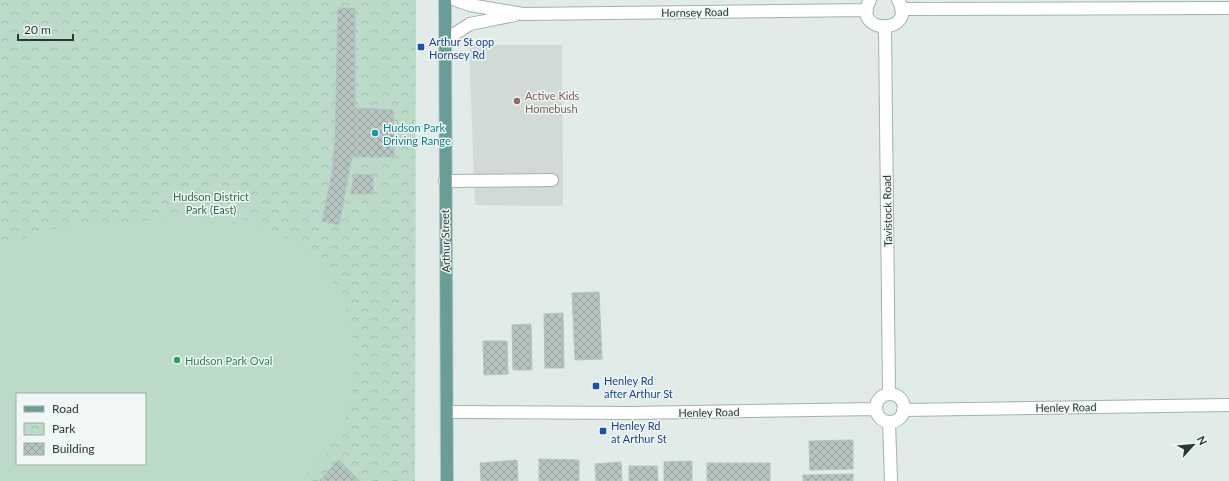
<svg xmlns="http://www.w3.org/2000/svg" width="1229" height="481" viewBox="0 0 1229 481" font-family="Lato,sans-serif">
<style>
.built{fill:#d0dad7}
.park{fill:url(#park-crowns);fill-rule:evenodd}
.pitch{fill:#bbdbc8;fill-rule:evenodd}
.building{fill:url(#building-cross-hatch);stroke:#b4c4c0}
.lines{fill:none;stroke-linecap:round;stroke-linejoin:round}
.minor-casing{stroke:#a4b2af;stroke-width:14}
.major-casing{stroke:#c1c8c7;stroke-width:14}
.minor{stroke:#fff;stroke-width:12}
.major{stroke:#699d97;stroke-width:12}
.transit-dot{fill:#1a4fb4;stroke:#f1f7f5;stroke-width:1.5}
.education-dot{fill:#8d6e63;stroke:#f1f7f5;stroke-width:1.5}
.culture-dot{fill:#0f9aa8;stroke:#f1f7f5;stroke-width:1.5}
.leisure-dot{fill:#2e9e5b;stroke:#f1f7f5;stroke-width:1.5}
.labels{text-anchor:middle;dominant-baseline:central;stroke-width:3;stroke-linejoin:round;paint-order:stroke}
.street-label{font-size:11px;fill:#233a37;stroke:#f1f7f5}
.transit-label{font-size:11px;fill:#164399;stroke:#f1f7f5;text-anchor:start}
.education-label{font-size:11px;fill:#785e54;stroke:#f1f7f5;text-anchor:start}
.culture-label{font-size:11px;fill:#0d838f;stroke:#f1f7f5;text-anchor:start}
.park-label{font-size:11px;fill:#306e51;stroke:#f1f7f5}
.leisure-label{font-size:11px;fill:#27864d;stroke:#f1f7f5;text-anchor:start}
</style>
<defs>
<pattern id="park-crowns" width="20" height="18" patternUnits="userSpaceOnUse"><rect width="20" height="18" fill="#bbdbc8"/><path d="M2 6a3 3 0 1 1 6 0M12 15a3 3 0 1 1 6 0" fill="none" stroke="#a0bdac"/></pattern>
<pattern id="building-cross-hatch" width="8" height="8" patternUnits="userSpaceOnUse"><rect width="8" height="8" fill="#b7c5c1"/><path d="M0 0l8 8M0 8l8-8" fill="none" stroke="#94a19e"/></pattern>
</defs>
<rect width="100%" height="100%" fill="#e1ebe8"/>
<!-- built -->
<path class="built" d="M469,45H562L563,206L475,205Z"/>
<!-- park -->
<path class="park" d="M0,0H416L415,481H0ZM17,394H145V464H17Z"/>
<!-- pitch -->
<path class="pitch" d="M217,215C226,217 235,217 244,219C275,228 307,248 327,273C360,316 363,385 339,433C330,451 314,468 298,481H0V250L34,234L59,228ZM17,394H145V464H17Z"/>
<!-- building -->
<path class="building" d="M338,8H355V108H357V157L352,156L339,225L322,221L332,173L335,140Z
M357,108L393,110L394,157H357Z
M354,174L373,175V194H351Z
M599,292L602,359L575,360L572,293Z
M563,313L564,368H545L544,314Z
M531,324L532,370H513L512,325Z
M483,341H507L508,374L484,375Z
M853,440V469L810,470L809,441Z
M539,459L579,460V481H539Z
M339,460L360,481H319Z
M517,460L518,481H481L480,463Z
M692,461V481H664V462Z
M621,462L622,481H596L595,464Z
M707,463H770V481H707Z
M629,466H657L658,481H629Z
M853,474V481H803V475Z"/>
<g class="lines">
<defs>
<path id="minor" d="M456,0L470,5L523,14L867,10
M870,0C850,35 919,35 898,0
M901,9L1229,8
M885,28L889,394
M445,40L470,24L515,15
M445,181L552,180
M876 408a14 14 0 1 1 28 0a14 14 0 1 1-28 0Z
M903,410L1229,405
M447,412L631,413L876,409
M889,422L891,481"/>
<path id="major" d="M445,0L447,481"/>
</defs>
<!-- minor casing -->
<use href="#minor" class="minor-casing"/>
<!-- major casing -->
<use href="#major" class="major-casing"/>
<!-- minor -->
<use href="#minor" class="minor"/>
<!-- major -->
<use href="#major" class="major"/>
</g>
<!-- markers -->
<g class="transit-dot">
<rect x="417" y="43" width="8" height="8" rx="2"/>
<rect x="592" y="382" width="8" height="8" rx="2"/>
<rect x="599" y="427" width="8" height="8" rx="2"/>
</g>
<circle class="education-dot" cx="517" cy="101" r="4"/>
<circle class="culture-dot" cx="375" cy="133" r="4"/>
<circle class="leisure-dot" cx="177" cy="360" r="4"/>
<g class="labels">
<!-- street labels -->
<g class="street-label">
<text transform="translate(695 12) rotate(-1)">Hornsey Road</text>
<text transform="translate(887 211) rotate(-91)">Tavistock Road</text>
<text transform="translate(445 241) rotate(-91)">Arthur Street</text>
<text transform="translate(1066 407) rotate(-1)">Henley Road</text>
<text transform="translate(709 412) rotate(-1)">Henley Road</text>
</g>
<!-- transit labels -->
<g class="transit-label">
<text x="429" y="41">Arthur St opp<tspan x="429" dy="13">Hornsey Rd</tspan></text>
<text x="604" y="380">Henley Rd<tspan x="604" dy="13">after Arthur St</tspan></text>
<text x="611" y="425">Henley Rd<tspan x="611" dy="13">at Arthur St</tspan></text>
</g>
<!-- education labels -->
<g class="education-label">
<text x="525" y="95">Active Kids<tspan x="525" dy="13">Homebush</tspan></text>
</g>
<!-- culture labels -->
<g class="culture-label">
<text x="383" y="127">Hudson Park<tspan x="383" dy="13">Driving Range</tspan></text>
</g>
<!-- park labels -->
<g class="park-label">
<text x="211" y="196">Hudson District<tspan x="211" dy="13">Park (East)</tspan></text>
</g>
<!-- leisure labels -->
<g class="leisure-label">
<text x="185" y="360">Hudson Park Oval</text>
</g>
</g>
<!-- legend -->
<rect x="16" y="393" width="130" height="72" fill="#f1f7f5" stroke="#9faba9"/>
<rect x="24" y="406" width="20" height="6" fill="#699d97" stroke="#9faba9"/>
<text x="52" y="413" font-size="12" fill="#233a37">Road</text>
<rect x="24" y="423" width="20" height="12" fill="url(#park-crowns)" stroke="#9faba9"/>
<text x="52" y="433" font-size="12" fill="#233a37">Park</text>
<rect x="24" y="443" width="20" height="12" fill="url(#building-cross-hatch)" stroke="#9faba9"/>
<text x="52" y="453" font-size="12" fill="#233a37">Building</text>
<!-- north arrow -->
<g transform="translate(1193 445) rotate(63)" stroke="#f1f7f5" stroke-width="3" paint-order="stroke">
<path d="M0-3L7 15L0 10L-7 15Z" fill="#233a37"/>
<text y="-6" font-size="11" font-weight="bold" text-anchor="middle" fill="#233a37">N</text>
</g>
<!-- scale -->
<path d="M18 34v6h55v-6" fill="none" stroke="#233a37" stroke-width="2"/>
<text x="24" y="34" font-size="12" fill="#233a37" stroke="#f1f7f5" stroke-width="3" paint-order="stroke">20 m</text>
</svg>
